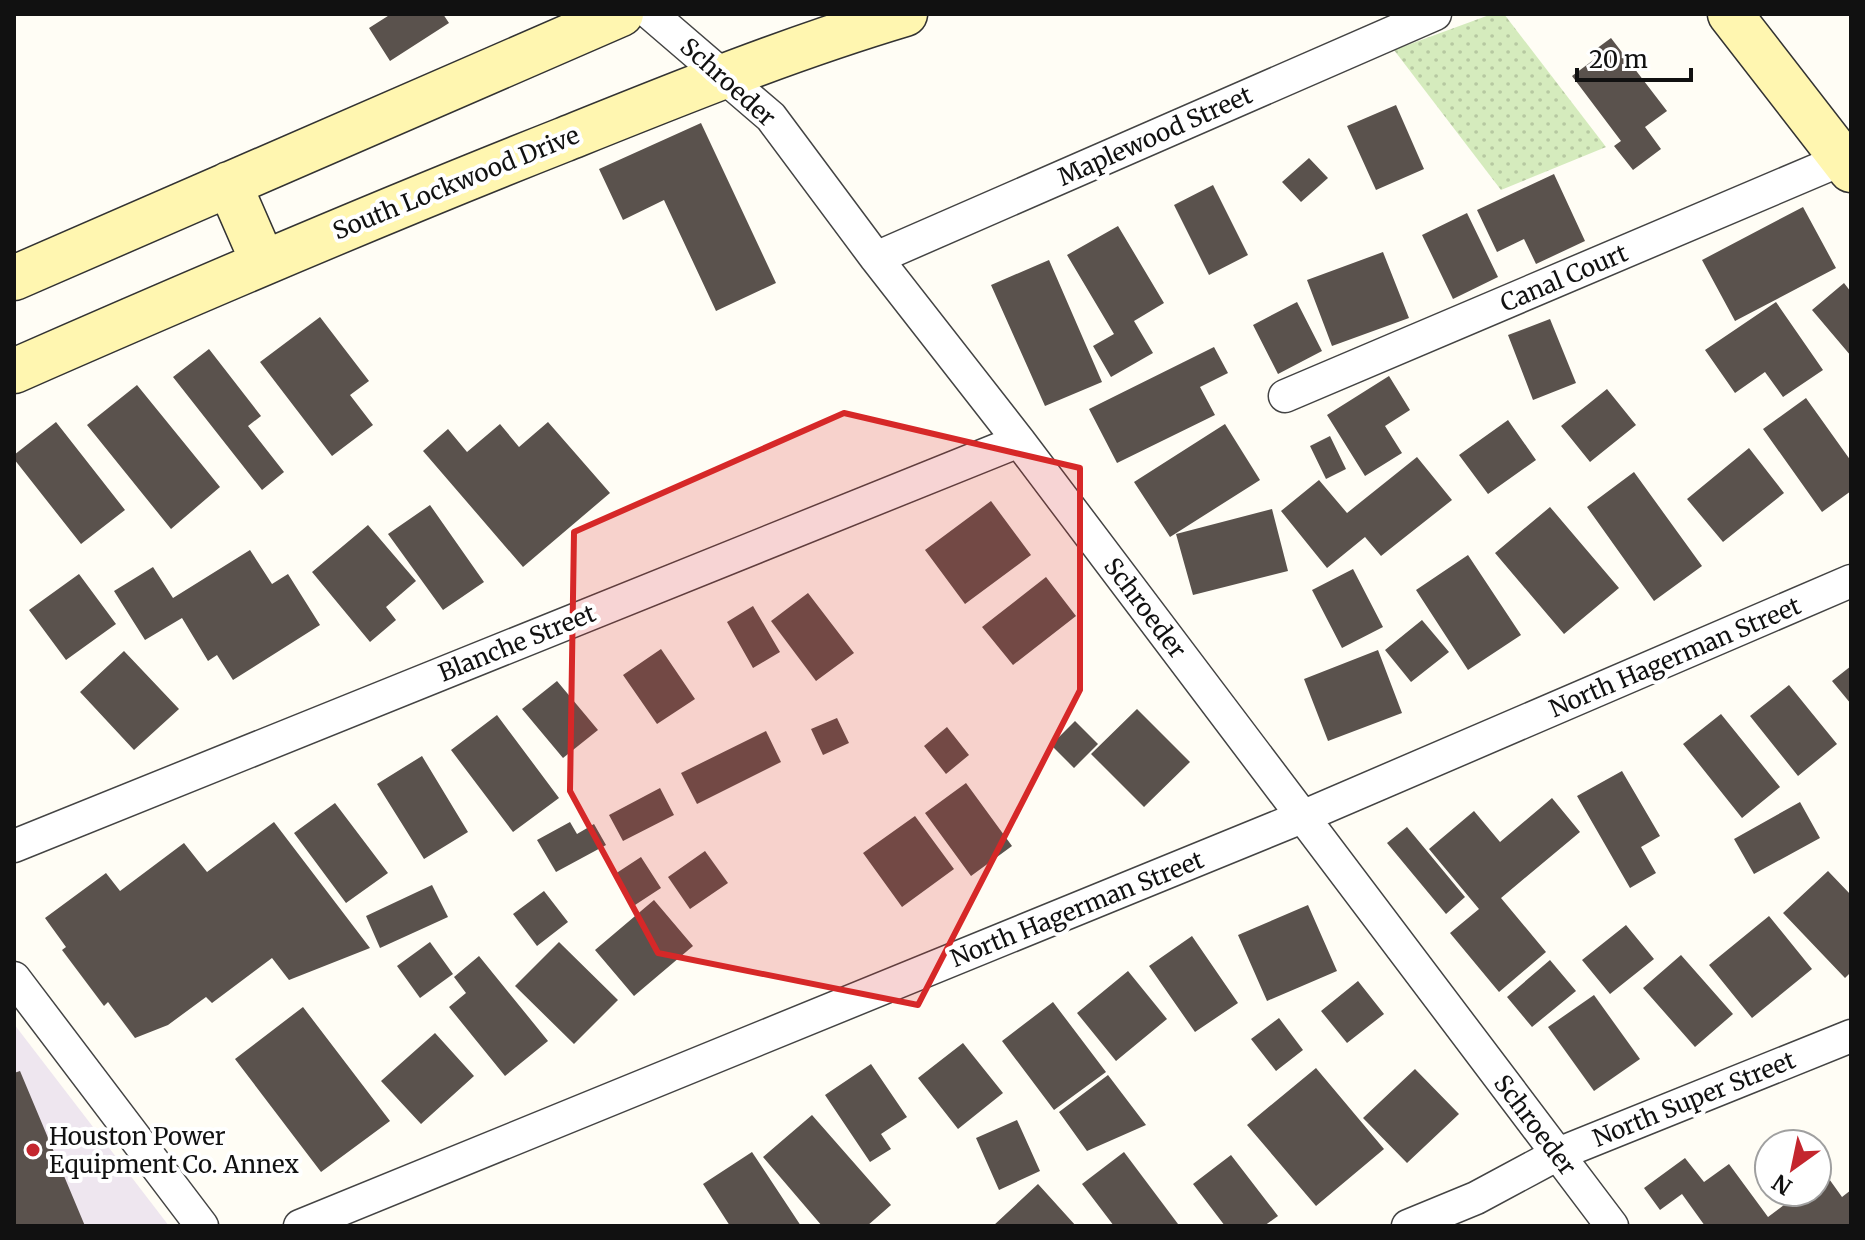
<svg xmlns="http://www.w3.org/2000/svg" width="1865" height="1240" viewBox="0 0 1865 1240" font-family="Merriweather,serif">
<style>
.industrial{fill:#eee6ef}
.grass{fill:url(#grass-dots)}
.building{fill:#5a524d}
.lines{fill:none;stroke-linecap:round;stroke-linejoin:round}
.street-casing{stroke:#444;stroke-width:35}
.secondary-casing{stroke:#333;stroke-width:47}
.street{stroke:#fff;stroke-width:32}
.secondary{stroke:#fff6b0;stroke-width:44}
.marked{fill:#d62828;fill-opacity:0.2;stroke:#d62828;stroke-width:6;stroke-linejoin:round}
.poi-dot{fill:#c4262e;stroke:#fff;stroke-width:3}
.labels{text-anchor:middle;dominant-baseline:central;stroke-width:8;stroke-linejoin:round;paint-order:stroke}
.street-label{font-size:24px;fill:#111;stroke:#fff}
.poi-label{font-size:24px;fill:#111;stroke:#fff;text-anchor:start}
</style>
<defs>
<pattern id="grass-dots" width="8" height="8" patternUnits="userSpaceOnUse" patternTransform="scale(2)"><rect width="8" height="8" fill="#d5ebbd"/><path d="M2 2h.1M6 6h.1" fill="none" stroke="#b6c8a1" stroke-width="1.8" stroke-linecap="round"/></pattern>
</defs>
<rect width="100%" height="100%" fill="#fffdf5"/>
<!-- industrial -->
<path class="industrial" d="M14,1024L169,1226H14Z"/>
<!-- grass -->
<path class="grass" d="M1492,14H1504L1606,147L1501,190L1394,50Z"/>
<!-- building -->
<path class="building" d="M391,14H443L449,23L390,61L369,28Z
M1611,38L1667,111L1645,127L1661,149L1633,170L1614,146L1621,141L1572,76L1596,58L1592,52Z
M1396,105L1424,169L1376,190L1347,126Z
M701,123L776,283L716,311L664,200L623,220L599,169Z
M1309,158L1328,178L1301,202L1282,182Z
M1554,174L1585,241L1536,264L1524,239L1497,252L1477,210Z
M1213,185L1248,255L1209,275L1174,205Z
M1803,207L1836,268L1735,321L1702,260Z
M1467,213L1498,277L1453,299L1422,235Z
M1118,226L1164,303L1134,321L1153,353L1111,377L1093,346L1114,334L1067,255Z
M1383,252L1409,318L1332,346L1307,280Z
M1049,260L1102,382L1045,406L991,285Z
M1844,283L1851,292V356L1812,310Z
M1297,302L1322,351L1278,374L1253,325Z
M1776,302L1823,370L1783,397L1765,372L1735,393L1705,350Z
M320,317L369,381L350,395L373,425L332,456L260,362Z
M1550,319L1576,383L1533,400L1508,335Z
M1214,347L1228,373L1200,387L1215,415L1117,463L1089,409Z
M209,349L261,416L248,426L284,472L262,490L173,377Z
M1389,376L1410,410L1385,426L1402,453L1365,476L1327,415Z
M137,385L220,487L171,529L87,425Z
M1607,389L1636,425L1590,462L1561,426Z
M1806,398L1851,461V491L1822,512L1763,429Z
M1508,420L1536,460L1488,494L1459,455Z
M56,422L125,510L81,544L14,459V455Z
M548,422L610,493L523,567L423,451L448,429L467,452L500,424L519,447Z
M1225,424L1260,480L1170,537L1134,482Z
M1330,436L1346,469L1326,479L1310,446Z
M1749,448L1784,493L1723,542L1687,499Z
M1417,457L1452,500L1381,556L1365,537L1327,568L1281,511L1319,480L1347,513Z
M1634,472L1702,566L1654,601L1587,507Z
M991,501L1031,555L965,604L925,550Z
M430,505L484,582L443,610L388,534Z
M1550,507L1619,588L1564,634L1495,553Z
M1272,509L1288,571L1193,595L1176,534Z
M368,525L416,581L386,607L396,620L370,642L312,572Z
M250,550L272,584L288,574L320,625L233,680L217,655L208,661L182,618L145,640L114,591L153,567L173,598Z
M1468,555L1521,635L1468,670L1416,590Z
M1353,569L1383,627L1342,648L1312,590Z
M79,574L116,624L66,660L29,610Z
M1046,577L1076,616L1013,665L982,627Z
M808,593L854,653L816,681L771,621Z
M753,606L780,652L753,668L727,622Z
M1422,620L1449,652L1411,682L1385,650Z
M661,649L695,699L657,724L623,675Z
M1378,650L1402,713L1328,741L1304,679Z
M124,651L179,709L134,750L80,692Z
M1851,666V704L1832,681Z
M557,681L598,730L563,758L522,709Z
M1789,685L1837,744L1798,776L1750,716Z
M1137,709L1190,762L1144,807L1091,754Z
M1721,714L1780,787L1742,818L1683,744Z
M497,715L559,798L513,832L451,750Z
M837,718L849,743L823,755L811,729Z
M1075,721L1098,744L1074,768L1051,745Z
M947,727L969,755L946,774L924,746Z
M766,731L781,762L697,804L681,773Z
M422,756L468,832L424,859L377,784Z
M1622,771L1660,836L1641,847L1656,873L1630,888L1577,796Z
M966,783L1012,846L971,876L925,813Z
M660,788L674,815L623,841L609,815Z
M1552,798L1580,832L1501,898L1546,952L1499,992L1450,933L1479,909L1429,849L1474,811L1500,842Z
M1800,802L1820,838L1754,874L1734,839Z
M335,803L388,873L346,903L294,833Z
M915,816L954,869L902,907L863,853Z
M274,822L370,948L289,980L272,958L212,1003L206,997L168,1025L135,1038L108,1002L104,1006L62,950L66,947L45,918L106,873L120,891L184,843L207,872Z
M570,822L577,834L594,824L606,845L556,872L537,840Z
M1407,827L1465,897L1446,914L1387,843Z
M705,851L728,883L690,909L668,877Z
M641,857L661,888L635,905L615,874Z
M1828,871L1851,895V972L1845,978L1783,913Z
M432,885L448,917L380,948L366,916Z
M544,891L568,922L537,946L513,914Z
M654,900L693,946L634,996L595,950Z
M1308,905L1337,971L1267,1001L1238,935Z
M1769,916L1812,969L1752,1018L1709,965Z
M1626,925L1654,959L1610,994L1582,960Z
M1192,936L1238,1003L1195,1032L1149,966Z
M430,942L453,974L420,998L397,966Z
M559,942L618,1000L574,1044L515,986Z
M1681,955L1733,1014L1695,1047L1643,988Z
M479,956L548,1041L505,1076L449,1007L466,993L454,977Z
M1550,960L1576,991L1532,1027L1507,997Z
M1128,971L1167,1019L1116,1061L1077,1013Z
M1358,981L1384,1014L1347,1043L1321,1011Z
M1594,995L1640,1059L1594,1091L1548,1027Z
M1053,1002L1106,1072L1054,1110L1002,1041Z
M303,1007L390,1121L321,1172L235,1059Z
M1279,1018L1303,1050L1276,1071L1251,1039Z
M435,1033L474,1076L421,1124L381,1081Z
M963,1043L1003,1093L958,1129L918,1078Z
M871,1064L907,1117L881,1134L891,1149L870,1162L825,1095Z
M1316,1068L1384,1149L1316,1206L1247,1125Z
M1415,1069L1459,1114L1407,1163L1363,1118Z
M20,1071L85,1226H14V1073Z
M1108,1075L1146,1125L1087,1151L1059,1112Z
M812,1115L891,1205L867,1226H822L763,1157Z
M1017,1120L1040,1171L999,1190L976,1138Z
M1796,1134L1804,1144H1783Z
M752,1152L801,1226H730L703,1184Z
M1124,1152L1178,1224L1176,1226H1114L1082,1184Z
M1231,1155L1278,1216L1264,1226H1225L1193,1184Z
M1769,1155V1185L1754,1165Z
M1685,1158L1704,1182L1729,1164L1768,1217L1784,1205L1774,1192H1817V1162L1842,1197L1851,1190V1226H1705L1682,1194L1660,1210L1644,1188Z
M1038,1184L1076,1226H993Z"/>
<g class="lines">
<defs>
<path id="street" d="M651,14L771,117L876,258L1019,441L1612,1226
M876,258L1435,14
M1285,396L1843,159
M14,846L1019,441
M14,978L202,1226
M300,1226L1302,817L1851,581
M1408,1226L1476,1198L1558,1154L1851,1036"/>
<path id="secondary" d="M1730,14L1851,170
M229,184L263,262
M14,278L621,14
M14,371C196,291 378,213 563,140C675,95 788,49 905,14"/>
</defs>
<!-- street casing -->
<use href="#street" class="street-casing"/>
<!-- secondary casing -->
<use href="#secondary" class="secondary-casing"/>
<!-- street -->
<use href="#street" class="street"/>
<!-- secondary -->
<use href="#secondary" class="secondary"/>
</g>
<!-- marked area -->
<path class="marked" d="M844,413L1080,468V690L918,1005L658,953L570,791L574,532Z"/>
<!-- markers -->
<circle class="poi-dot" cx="33" cy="1150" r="8"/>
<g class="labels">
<!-- street labels -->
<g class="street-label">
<text transform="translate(728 82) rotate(42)">Schroeder</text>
<text transform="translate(1155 136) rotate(-24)">Maplewood Street</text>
<text transform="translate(456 183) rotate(-22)">South Lockwood Drive</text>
<text transform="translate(1564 278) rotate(-23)">Canal Court</text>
<text transform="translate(1145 608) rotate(53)">Schroeder</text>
<text transform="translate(517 643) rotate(-22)">Blanche Street</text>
<text transform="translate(1675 657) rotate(-23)">North Hagerman Street</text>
<text transform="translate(1077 909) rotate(-22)">North Hagerman Street</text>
<text transform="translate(1694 1099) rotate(-22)">North Super Street</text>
<text transform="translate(1535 1125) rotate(53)">Schroeder</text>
</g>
<!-- poi labels -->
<g class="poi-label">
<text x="49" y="1136">Houston Power<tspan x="49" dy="28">Equipment Co. Annex</tspan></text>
</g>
</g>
<!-- border -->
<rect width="1865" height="1240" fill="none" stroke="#111111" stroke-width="32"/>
<!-- north arrow -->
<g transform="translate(1793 1168) rotate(213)"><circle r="38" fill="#ffffff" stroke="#a0a0a0" stroke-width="2"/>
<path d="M0-6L14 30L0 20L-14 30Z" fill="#c4262e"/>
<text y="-12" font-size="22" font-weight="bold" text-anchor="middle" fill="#111111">N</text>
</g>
<!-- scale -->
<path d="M1577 68v12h114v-12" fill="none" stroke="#111111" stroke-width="4"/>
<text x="1589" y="68" font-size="24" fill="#111111" stroke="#ffffff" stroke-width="6" paint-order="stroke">20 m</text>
</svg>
